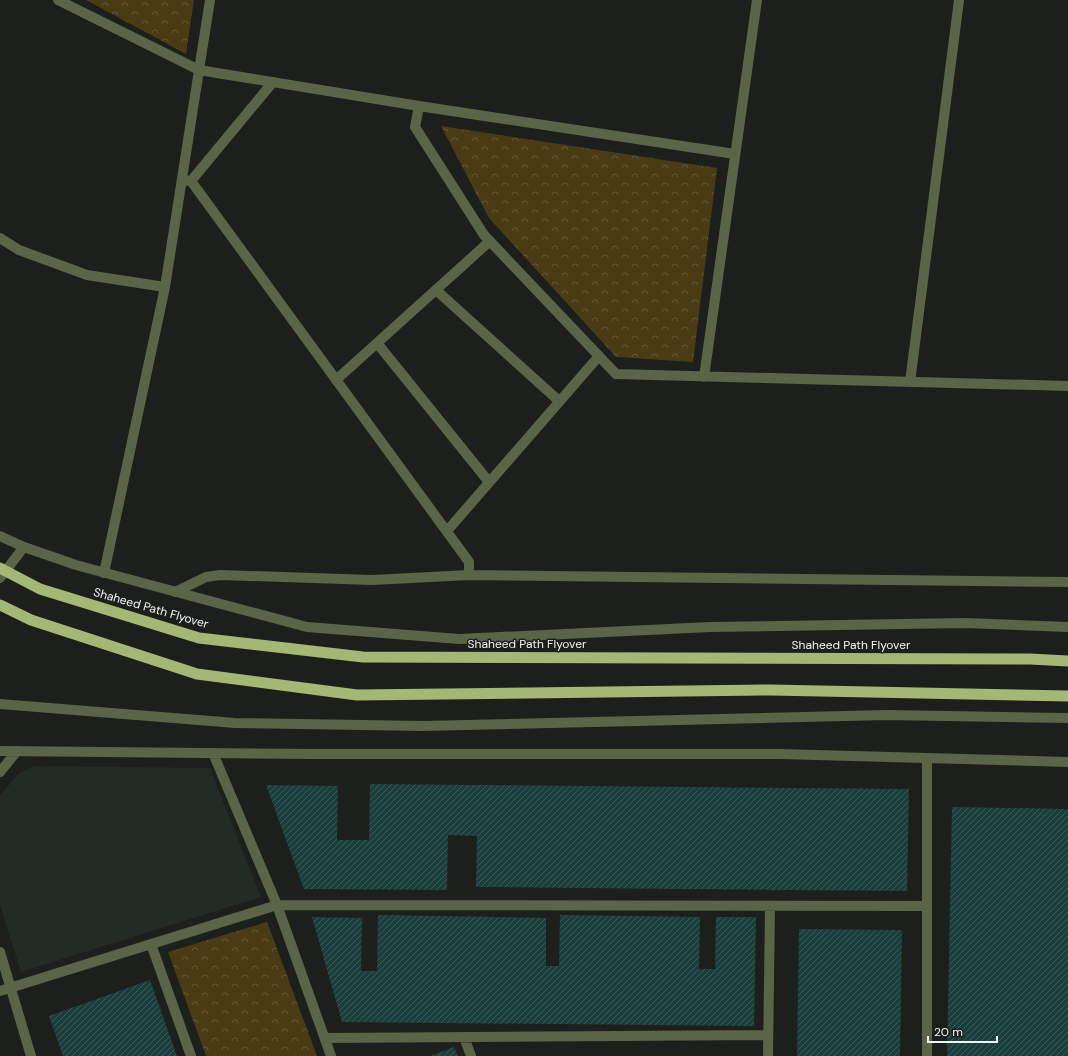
<svg xmlns="http://www.w3.org/2000/svg" width="1068" height="1056" viewBox="0 0 1068 1056" font-family="'DM Sans',sans-serif">
<style>
.built{fill:#232b26}
.park{fill:url(#park-crowns)}
.building{fill:url(#building-hatch)}
.lines{fill:none;stroke-linecap:round;stroke-linejoin:round}
.service{stroke:#5a6447;stroke-width:10}
.minor{stroke:#5a6447;stroke-width:10}
.tertiary{stroke:#5a6447;stroke-width:10}
.trunk{stroke:#a3b874;stroke-width:11}
.labels{text-anchor:middle;dominant-baseline:central;stroke-width:3;stroke-linejoin:round;paint-order:stroke}
.street-label{font-size:12px;fill:#f1f3f2;stroke:#1d1f1d}
</style>
<defs>
<pattern id="park-crowns" width="20" height="18" patternUnits="userSpaceOnUse"><rect width="20" height="18" fill="#493b14"/><path d="M2 6a3 3 0 1 1 6 0M12 15a3 3 0 1 1 6 0" fill="none" stroke="#645837"/></pattern>
<pattern id="building-hatch" width="6" height="6" patternUnits="userSpaceOnUse"><rect width="6" height="6" fill="#1a3e3b"/><path d="M-1 1l2-2M0 6l6-6M5 7l2-2" fill="none" stroke="#3c5a58"/></pattern>
</defs>
<rect width="100%" height="100%" fill="#1d1f1d"/>
<!-- built -->
<path class="built" d="M35,766L210,768L261,897L21,972L0,905V796L18,774Z"/>
<!-- park -->
<path class="park" d="M86,0H194L186,54Z
M441,126L717,168L693,362L616,357L489,218Z
M267,922L317,1056H206L168,952Z"/>
<!-- building -->
<path class="building" d="M370,784L909,789L907,891L476,887L477,836L448,835L447,890L304,889L266,785L338,786L337,840H369Z
M952,807L1068,809V1056H947Z
M378,915L546,918V966H559L560,915L700,917L699,969H715L716,917H756L754,1026L342,1022L312,917L362,918L361,971H377Z
M799,929L902,930L900,1056H797Z
M150,980L177,1056H63L49,1016Z
M454,1047L458,1056H430Z"/>
<g class="lines">
<!-- service -->
<path class="service" d="M191,181L273,82
M436,290L559,401
M377,343L489,482
M336,380L490,241
M447,531L599,356"/>
<!-- minor -->
<path class="minor" d="M58,0L199,70L419,106L735,154
M419,106L415,127L484,235L616,374L1068,386
M182,180L191,181L469,562V575
M0,238L19,250L87,275L165,287
M704,377L757,0
M910,382L959,0
M104,573L165,287L210,0
M175,592L206,577L220,575L372,580L469,575L1068,582
M0,751L313,754H780L1068,762
M213,753L277,905L331,1056
M0,772L17,751
M151,944L191,1056
M0,952L31,1056
M0,991L277,905L927,906
M464,1037L471,1056
M325,1038L768,1035
M768,1056L770,906
M927,1056V759"/>
<!-- tertiary -->
<path class="tertiary" d="M0,536L24,547L76,565L307,627L459,639L710,627L965,623L1068,627
M0,578L24,547
M0,704L235,723L423,726L888,715L1068,718"/>
<!-- trunk -->
<path class="trunk" d="M0,568L40,589L199,638L363,657L1030,659L1068,661
M0,605L31,620L197,674L357,695L771,690L1068,696"/>
</g>
<g class="labels">
<!-- street labels -->
<g class="street-label">
<text transform="translate(151 608) rotate(16)">Shaheed Path Flyover</text>
<text x="527" y="644">Shaheed Path Flyover</text>
<text x="851" y="645">Shaheed Path Flyover</text>
</g>
</g>
<!-- scale -->
<path d="M928 1036v6h69v-6" fill="none" stroke="#f1f3f2" stroke-width="2"/>
<text x="934" y="1036" font-size="12" fill="#f1f3f2" stroke="#1d1f1d" stroke-width="3" paint-order="stroke">20 m</text>
</svg>
